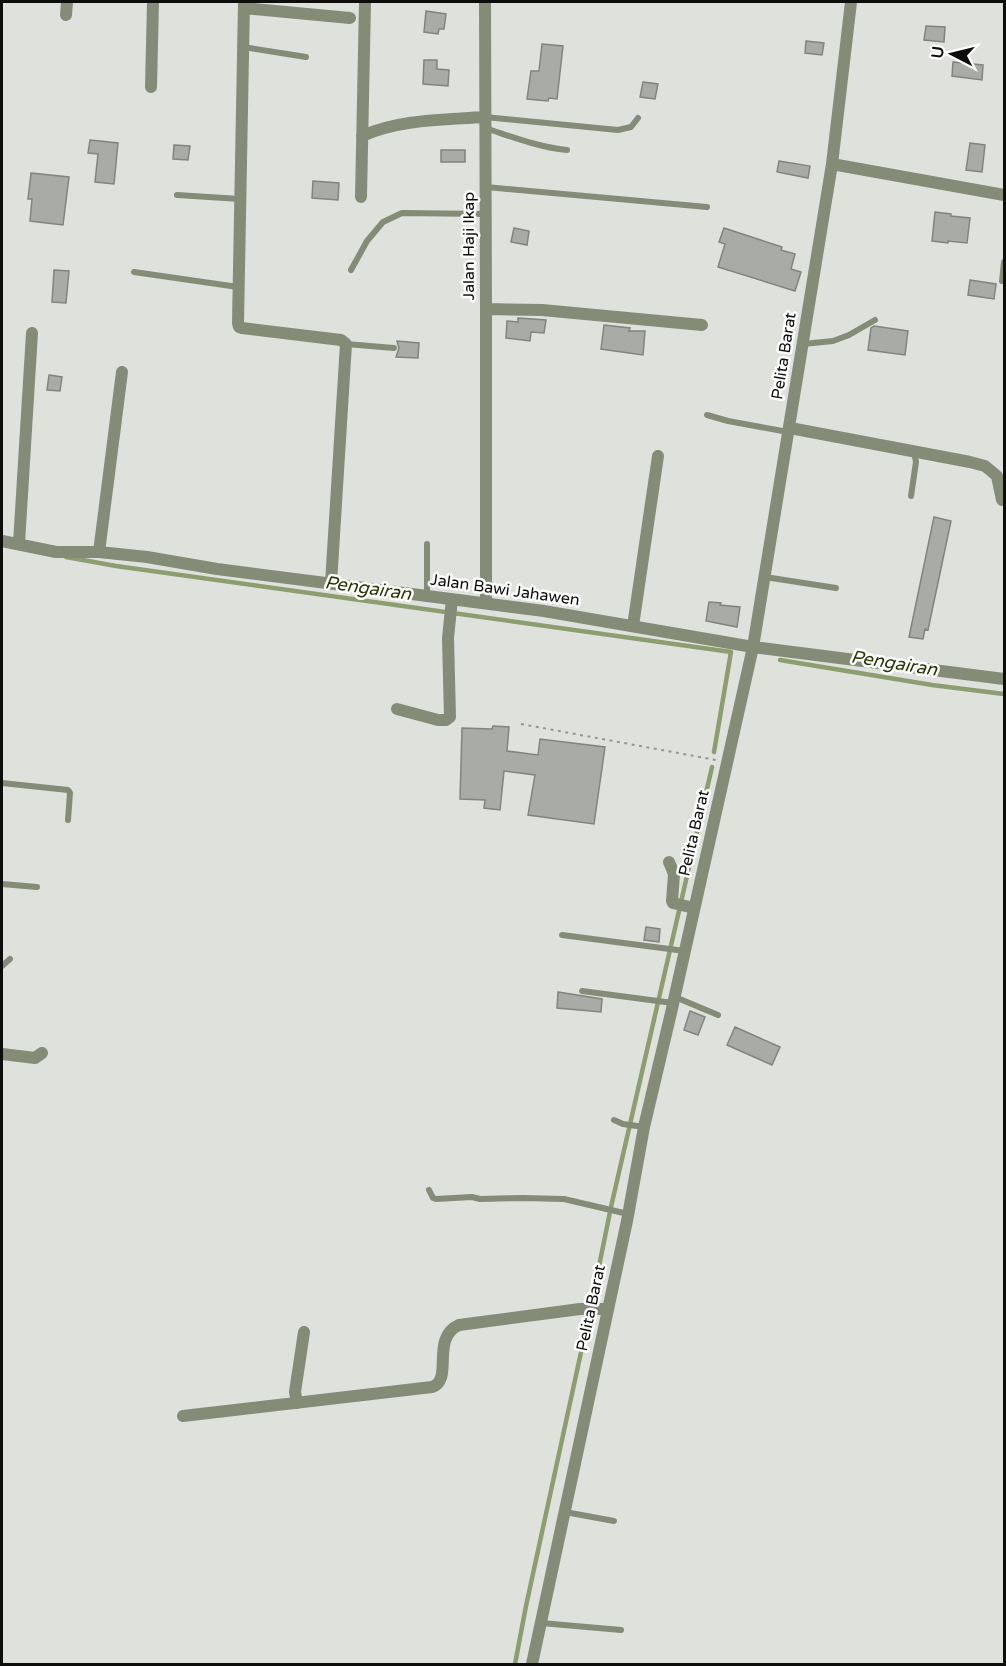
<svg xmlns="http://www.w3.org/2000/svg" width="1006" height="1666" viewBox="0 0 1006 1666" font-family="'Varela Round',sans-serif">
<style>
.lines{fill:none;stroke-linecap:round;stroke-linejoin:round}
.stream{stroke:#8c9e6f;stroke-width:4.5}
.building{fill:#a9aba7;stroke:#828480;stroke-width:1.5}
.path{stroke:#959693;stroke-width:2;stroke-dasharray:3 4.5;stroke-linecap:butt}
.service{stroke:#848c78;stroke-width:6}
.minor{stroke:#848c78;stroke-width:12}
.labels{text-anchor:middle;dominant-baseline:central;stroke-width:5;stroke-linejoin:round;paint-order:stroke}
.street-label{font-size:16px;fill:#0d0e0c;stroke:#fff}
.water-label{font-size:18px;font-style:italic;fill:#253500;stroke:#fff}
</style>
<rect width="100%" height="100%" fill="#dfe1dd"/>
<g class="lines">
<!-- stream -->
<path class="stream" d="M66,557L116,566L731,652L714,752
M780,660L932,685L1004,694
M593,1296L611,1207L712,767
M515,1664L526,1606L588,1320"/>
</g>
<!-- building -->
<path class="building" d="M426,11L446,14L444,29H439L438,34L424,32Z
M926,26L945,27L944,42L924,40Z
M806,41L824,43L822,55L805,53Z
M542,44L563,46L557,99L549,98L548,101L527,99L531,71H539Z
M424,60H437V69L449,70L448,86L423,84Z
M953,62L983,65L982,80L952,76Z
M643,82L658,84L655,99L640,97Z
M90,140L118,143L114,184L95,182L98,154L88,153Z
M970,143L985,145L982,172L966,170Z
M174,145L190,146L188,160L173,159Z
M441,150H465V162H441Z
M779,161L810,166L808,178L777,172Z
M31,173L69,177L63,225L30,221L32,199H28Z
M313,181L339,183L338,200L312,198Z
M935,212L951,214V216L970,218L967,243L948,241V243L932,241Z
M514,228L529,231L527,245L511,242Z
M724,228L782,247L781,250L795,254L791,269L801,272L795,291L718,267L725,244L719,242Z
M54,270L69,271L66,303L52,302Z
M970,280L996,284L994,299L968,295Z
M518,318L546,320L544,333L531,332L530,341L506,338L507,321L518,322Z
M604,325L630,328L629,331H645L643,355L601,349Z
M874,326L908,331L905,355L868,350L871,328Z
M397,341L419,343L418,358L396,357L399,348Z
M49,375L62,377L60,391L47,390Z
M934,517L951,521L928,630L925,629L923,639L909,637Z
M709,602L721,603L720,605L740,607L737,627L706,621Z
M493,726L509,727L507,751L538,755L540,739L605,747L594,824L528,815L535,775L504,771L500,810L484,808L485,800L460,799L462,728L492,729Z
M646,927L660,929L659,942L644,940Z
M558,992L602,999L601,1012L557,1008Z
M690,1011L705,1017L698,1035L684,1030Z
M735,1027L780,1047L772,1065L727,1045Z"/>
<g class="lines">
<!-- path -->
<path class="path" d="M521,724L716,760"/>
<!-- service -->
<path class="service" d="M243,47L306,57
M485,117L618,130L631,127L638,118
M485,128C513,137 538,147 567,150
M486,187L707,207
M177,195L240,199
M351,270L367,241L383,222L402,213L485,214
M134,272L238,287
M1002,281L1004,262
M346,344L394,348
M803,344L833,341L849,335L875,320
M707,415L728,421L788,432
M911,496L916,462L914,452
M427,544V596
M765,577L836,588
M2,783L68,790L70,793L68,820
M2,884L37,887
M562,935L685,951
M2,966L10,959
M582,991L673,1003
M675,997L718,1015
M614,1120L623,1124L644,1127
M429,1190L433,1198L436,1199L472,1197L480,1199L523,1198L564,1199L628,1214
M565,1512L614,1521
M541,1623L621,1630"/>
<!-- minor -->
<path class="minor" d="M244,2L238,323L239,327L242,328L341,340L346,344L331,583
M485,2L486,309L542,310L702,325
M244,8L350,18
M66,15L67,2
M151,87L153,2
M362,136C401,119 443,120 484,117
M832,164L1004,195
M361,197L365,2
M486,309V603
M790,428L970,462L985,466L997,476L1002,500
M2,541L56,552H99L147,557L217,569L544,611L753,647L1004,679
M19,543L32,333
M99,552L122,372
M633,626L658,456
M397,709L438,720H446L450,717L448,638L452,599
M669,862L674,874L672,901L673,903L694,908
M2,1054L35,1058L42,1053
M297,1403L295,1392L304,1332
M183,1416L432,1387C454,1380 430,1338 459,1325L580,1309H608
M532,1664L627,1221L644,1127L671,1013L753,647L832,164L851,2"/>
</g>
<g class="labels">
<!-- street labels -->
<g class="street-label">
<text transform="translate(469 246) rotate(-90)">Jalan Haji Ikap</text>
<text transform="translate(784 356) rotate(-81)">Pelita Barat</text>
<text transform="translate(505 590) rotate(8)">Jalan Bawi Jahawen</text>
<text transform="translate(694 833) rotate(-77)">Pelita Barat</text>
<text transform="translate(591 1308) rotate(-78)">Pelita Barat</text>
</g>
<!-- water labels -->
<g class="water-label">
<text transform="translate(368 588) rotate(8)">Pengairan</text>
<text transform="translate(894 663) rotate(9)">Pengairan</text>
</g>
</g>
<!-- border -->
<rect width="1006" height="1666" fill="none" stroke="#0d0e0c" stroke-width="6"/>
<!-- north arrow -->
<g transform="translate(952 54) rotate(277)" stroke="#ffffff" stroke-width="4.5" paint-order="stroke">
<path d="M0-4.5L10 22L0 15L-10 22Z" fill="#0d0e0c"/>
<text y="-9" font-size="16" font-weight="bold" text-anchor="middle" fill="#0d0e0c">U</text>
</g>
</svg>
